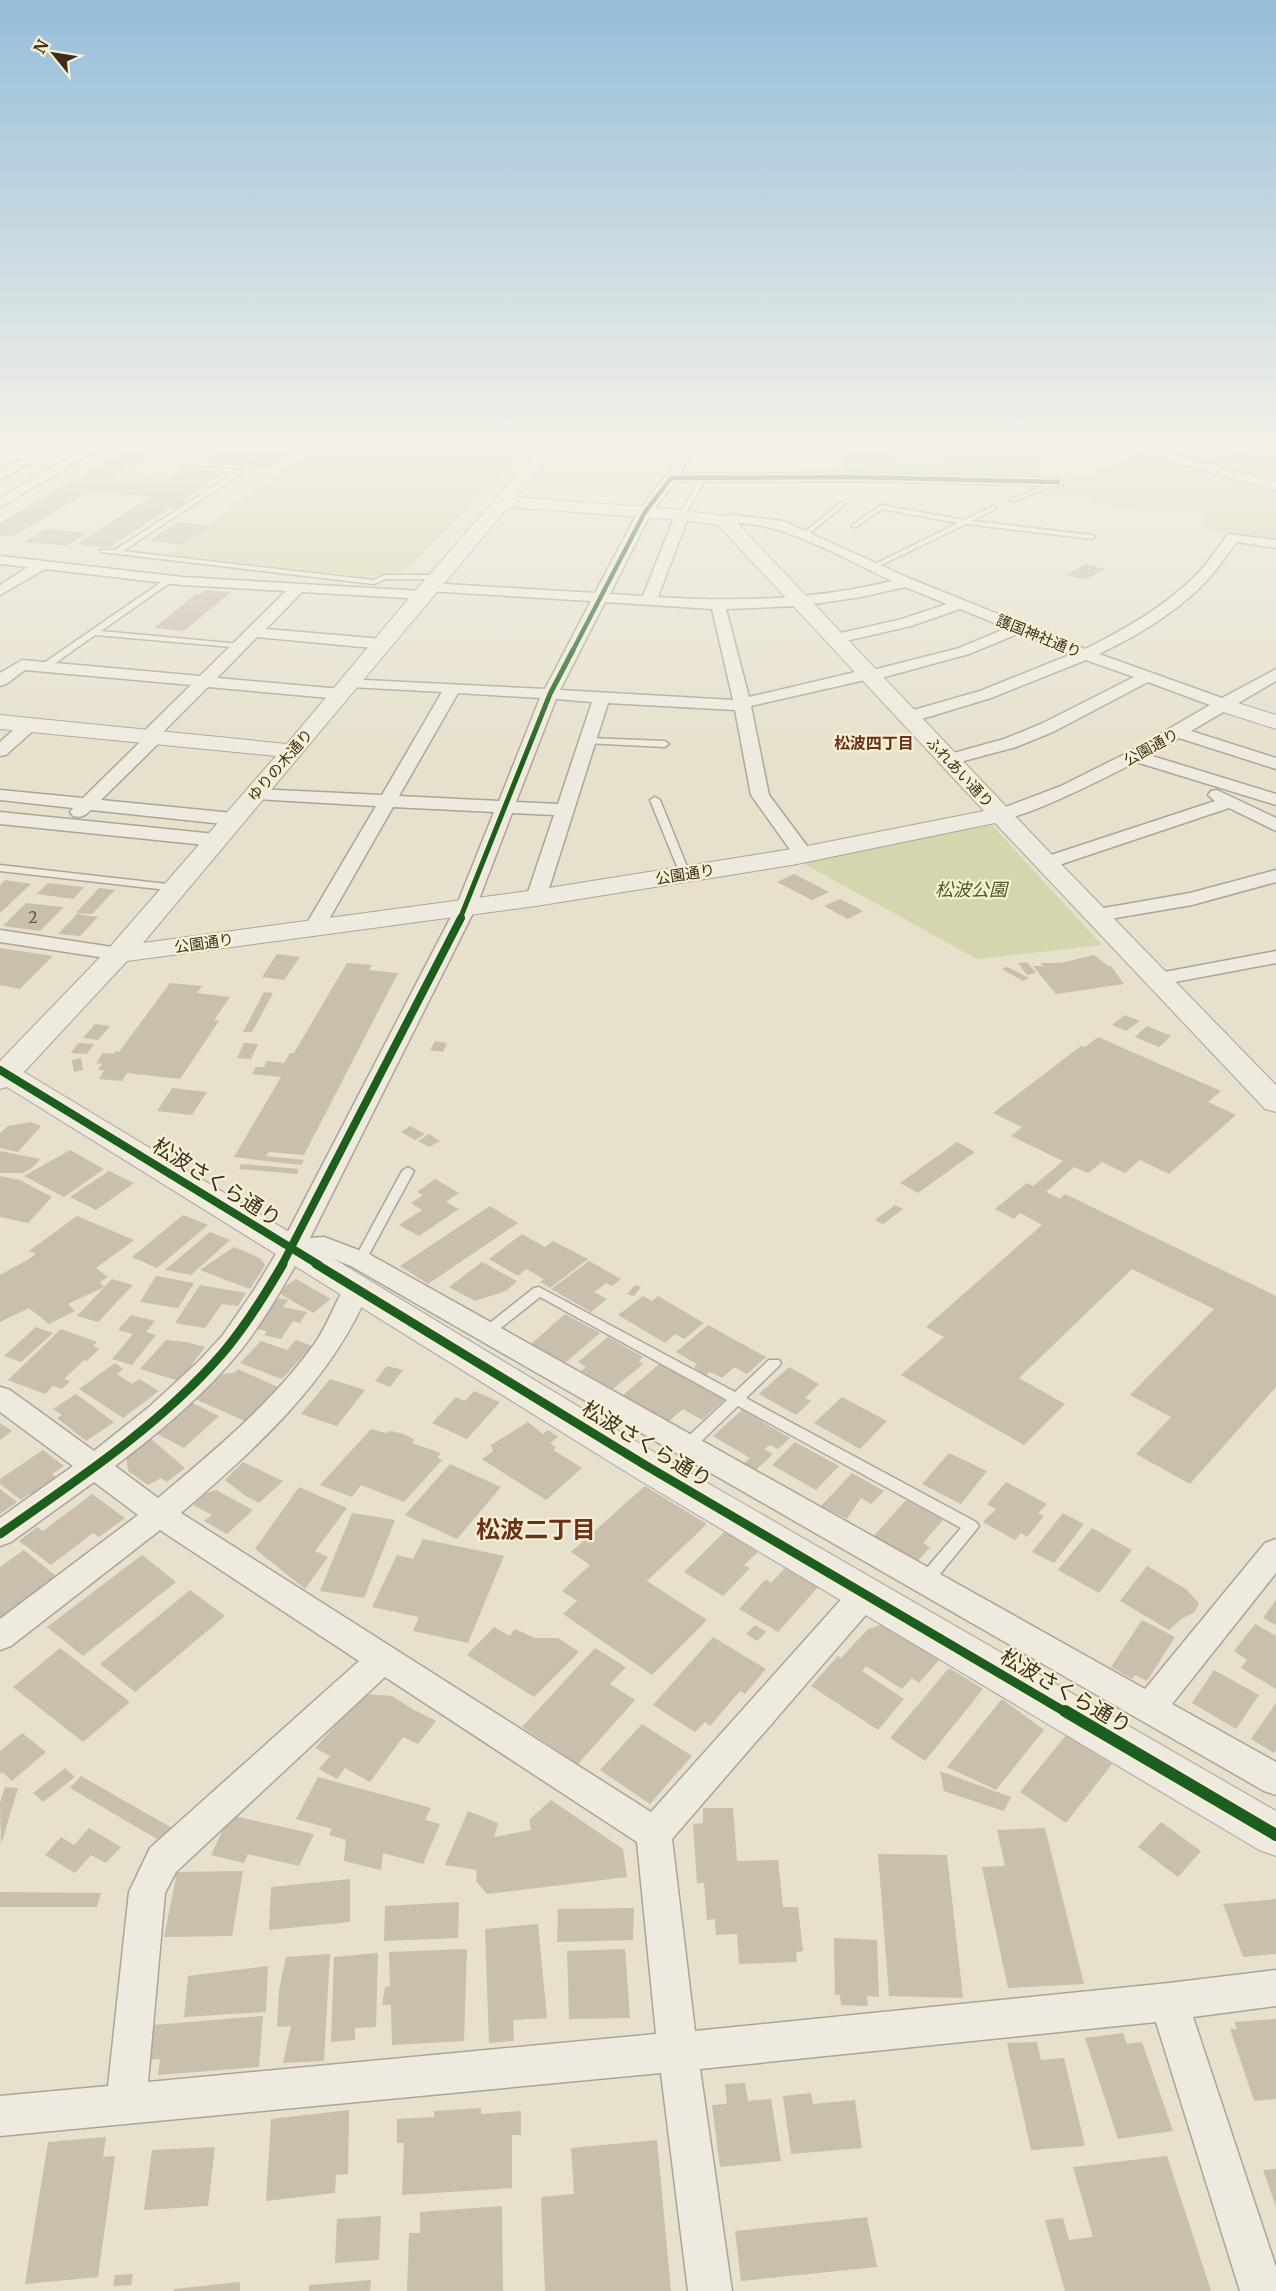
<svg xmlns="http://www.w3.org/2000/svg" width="1276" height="2291" viewBox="0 0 1276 2291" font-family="Merriweather,'Noto Sans JP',serif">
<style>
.green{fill:#d4d7ae}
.cemetery{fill:#cfd1ae}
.building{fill:#cabead}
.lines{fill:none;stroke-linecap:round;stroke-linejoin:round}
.service-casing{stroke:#aca596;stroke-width:3}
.minor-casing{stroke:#aca596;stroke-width:3}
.tertiary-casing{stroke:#aca596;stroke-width:2}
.service{fill:#eeeadf;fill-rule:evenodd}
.minor{fill:#eeeadf;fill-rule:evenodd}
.tertiary{fill:#eeeadf;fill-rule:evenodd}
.cycleway-far4-casing{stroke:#f8f0d2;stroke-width:7}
.cycleway-far3-casing{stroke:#f8f0d2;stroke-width:8}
.cycleway-far2-casing{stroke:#f8f0d2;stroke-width:11}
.cycleway-far1-casing{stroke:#f8f0d2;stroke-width:13}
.cycleway-casing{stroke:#f8f0d2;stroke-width:16}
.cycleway-far4{stroke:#1b5e20;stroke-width:4.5}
.cycleway-far3{stroke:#1b5e20;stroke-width:5}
.cycleway-far2{stroke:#1b5e20;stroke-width:8}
.cycleway-far1{stroke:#1b5e20;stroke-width:9}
.cycleway{stroke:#1b5e20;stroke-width:12}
.labels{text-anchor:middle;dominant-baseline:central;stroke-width:4.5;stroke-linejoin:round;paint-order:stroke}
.far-street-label{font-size:15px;fill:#3b2e1d;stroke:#f8f0d2}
.number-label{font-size:15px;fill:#5f5241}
.far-neighbourhood-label{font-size:16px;font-weight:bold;fill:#6b3019;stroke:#f8f0d2}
.park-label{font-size:18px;font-style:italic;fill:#485922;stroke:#f8f0d2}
.near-street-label{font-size:21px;fill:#3b2e1d;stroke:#f8f0d2}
.near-neighbourhood-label{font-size:24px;font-weight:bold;fill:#6b3019;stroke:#f8f0d2}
</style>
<rect width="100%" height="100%" fill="#e6e0cc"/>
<!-- green -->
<path class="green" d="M319,444H531L406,571L365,577L168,554Z
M1121,444H1276V540L1203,529V513L1094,506L1090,497H1028L1147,451Z
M992,825L1102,945L977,959L801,862Z"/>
<!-- cemetery -->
<path class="cemetery" d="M940,444H1036L1041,480L843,474V453L896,454L899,464H946Z"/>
<!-- building -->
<path class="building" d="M230,444H305L270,468L204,461Z
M1146,444H1266L1253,457L1236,464L1228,463L1231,453L1148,447Z
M133,445L161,448L109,479L127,481L132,478L163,481L183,468L224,473L183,500L192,501L180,508L171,507L109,548L77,544L150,497L89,491L13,537L0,536V523Z
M177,522L210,526L183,545L150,541Z
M45,529L87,533L66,546L24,542Z
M1086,564L1105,569L1085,580L1066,575Z
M205,590L231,592L184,631L154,628L196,594L199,595Z
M794,874L829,892L812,900L777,882Z
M5,880L31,884L0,913V885Z
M48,883L84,887L73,899L37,894Z
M99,888L115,890L92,914L76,913Z
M840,899L863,911L848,919L824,906Z
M26,903L64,907L40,931L3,926Z
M77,914L98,917L80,936L58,934Z
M0,948L53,956L20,989L0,985Z
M277,954L300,957L284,980L262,977Z
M1094,955L1108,966H1111L1124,984L1056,994L1033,966H1043L1040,963H1061Z
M1027,962L1036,973L1027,975L1018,963Z
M347,963L372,965L369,970L398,973L304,1155L269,1152L266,1156L304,1160L301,1165L234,1157L281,1077L252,1074L256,1067H264L267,1061L284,1063L290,1053H294Z
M1007,967L1029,978L1023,981L1002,969Z
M170,983L202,986L197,993L230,997L214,1020L219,1021L180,1079L127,1073L122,1081L99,1079L104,1070H98L102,1064L96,1063L103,1053L113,1054L116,1051L119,1052Z
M264,992L273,993L252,1032H243Z
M1125,1015L1140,1021L1126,1031L1112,1025Z
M95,1024L110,1026L98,1040L83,1038Z
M1147,1026L1171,1036L1159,1047L1135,1037Z
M1098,1037L1221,1091L1208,1102L1236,1115L1169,1174L1140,1160L1125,1173L1102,1162L1088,1173L1074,1167L1046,1192L1060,1199L1065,1194L1276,1296V1387L1190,1484L1136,1454L1171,1417L1130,1395L1214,1309L1132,1269L1019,1378L1065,1404L1024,1445L901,1375L944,1337L926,1327L1042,1225L1020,1213L1014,1219L995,1209L1027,1183L1033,1186L1063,1161L1011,1136L1022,1127L993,1113L1081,1046L1085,1047Z
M435,1041L447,1043L443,1052L430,1050Z
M78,1043L94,1044L87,1054L71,1053Z
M244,1043L258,1044L251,1059L237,1058Z
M81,1058L83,1070L74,1072L72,1060Z
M172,1088L207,1092L192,1115L157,1111Z
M30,1122L41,1126L18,1152L0,1148V1133L8,1126Z
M410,1126L425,1134L415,1140L401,1132Z
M429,1134L440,1141L429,1147L418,1141Z
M957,1142L975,1152L918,1193L900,1183Z
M70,1150L104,1169L64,1197L24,1176Z
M0,1151L40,1159L32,1168L23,1173H0Z
M241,1164L299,1169L297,1174L239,1169Z
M109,1171L134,1183L96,1210L70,1197Z
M0,1176L20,1180L52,1197L28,1223L0,1217Z
M435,1179L459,1193L446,1202L459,1209L419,1236L399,1225L422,1210L411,1203L423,1195L417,1192Z
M895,1205L903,1209L883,1224L875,1220Z
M490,1206L518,1223L428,1284L400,1266Z
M183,1215L208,1225L157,1268L132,1257Z
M77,1216L134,1240L96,1268L108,1277L100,1282L104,1287L68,1304L75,1311L49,1324L29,1308L0,1322V1275L29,1259L36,1254L29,1251Z
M210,1232L230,1240L191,1275L165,1270Z
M522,1234L545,1247L553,1241L588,1259L550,1288L540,1282L544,1279L526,1269L518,1276L489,1259Z
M234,1247L260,1258L265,1265L250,1289L200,1270Z
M589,1261L621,1279L612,1286L606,1283L594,1292L607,1299L591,1312L551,1289Z
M482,1262L517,1281L506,1291L475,1301L449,1287Z
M156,1276L194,1283L178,1308L140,1302Z
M112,1279L133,1285L98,1322L77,1316Z
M296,1279L331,1299L313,1313L277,1292Z
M200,1285L246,1293L238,1306L222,1304L205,1328L175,1323Z
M635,1285L641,1287L634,1296L627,1294Z
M643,1296L652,1301L658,1296L704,1323L684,1339L675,1334L665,1343L618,1315Z
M278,1298L288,1300L283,1307L307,1312L300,1323L293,1321L281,1339L264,1335L267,1331L256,1329Z
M565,1314L600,1333L565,1363L531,1344Z
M131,1315L155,1321L146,1332L156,1335L132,1365L112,1359L133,1334L118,1330Z
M708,1325L766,1357L747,1374L734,1367L722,1378L710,1372L706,1375L694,1368L697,1364L676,1352Z
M36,1327L53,1333L21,1362L4,1356Z
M61,1329L97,1342L93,1346L99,1349L87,1361L84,1360L64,1379L70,1381L62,1389L53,1386L45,1394L8,1380Z
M608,1337L643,1357L639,1361L643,1364L613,1389L581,1371L586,1367L578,1362Z
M166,1340L186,1342L205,1347L193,1363L182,1382L140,1369Z
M296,1340L312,1346L282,1379L240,1363L261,1341L287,1350Z
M115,1363L123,1369L117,1374L132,1384L139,1379L159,1391L123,1418L79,1389Z
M659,1364L724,1400L702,1420L683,1409L668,1422L622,1396Z
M387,1366L403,1370L390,1387L375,1381Z
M789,1367L819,1384L805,1398L811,1401L796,1415L759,1394Z
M238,1369L280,1388L247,1422L195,1399L222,1374L234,1373Z
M330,1379L365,1390L337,1426L301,1414Z
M474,1391L500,1402L467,1439L432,1423L456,1397L465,1401Z
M76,1394L114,1422L86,1441L57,1418L62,1415L53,1409Z
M842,1397L887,1421L860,1449L814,1423Z
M191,1402L219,1416L184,1448L155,1433Z
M742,1410L790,1438L778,1449L770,1445L764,1449L773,1454L755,1471L744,1463L750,1458L713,1436Z
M528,1422L543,1434L548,1430L558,1437L550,1443L556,1447L553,1450L582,1468L546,1500L482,1459L493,1451L491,1445Z
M0,1423L12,1431L0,1440Z
M371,1429L385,1433L391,1431L404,1434L415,1440L412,1443L441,1453L437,1458L442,1460L404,1502L361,1485L352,1497L320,1485Z
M149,1437L185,1468L167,1482L161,1478L148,1485L128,1471L126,1454Z
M795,1442L839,1466L816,1490L772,1465Z
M43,1450L64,1466L52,1474L59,1479L33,1497L29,1494L21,1500L0,1484V1479Z
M949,1453L987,1471L961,1504L922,1484Z
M243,1462L283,1481L259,1503L244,1495L225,1480Z
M450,1464L501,1487L457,1539L405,1515Z
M852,1473L884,1491L871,1504L861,1498L847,1519L821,1506Z
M1006,1482L1047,1504L1038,1513L1044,1516L1027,1537L1021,1533L1015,1540L983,1522L996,1509L987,1504Z
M645,1486L707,1524L647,1581L707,1620L652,1675L563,1614L577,1601L562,1591L590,1565L571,1552Z
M299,1487L347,1508L315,1551L328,1557L305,1589L255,1549Z
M0,1489L17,1502L0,1514Z
M216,1490L253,1510L227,1534L204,1521L212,1515L193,1505L206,1493Z
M92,1494L125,1518L99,1537L93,1533L51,1565L19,1541L37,1527L43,1531Z
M906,1500L943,1520L923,1543L930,1547L916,1563L872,1538Z
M352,1513L395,1520L364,1598L320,1591Z
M1063,1513L1084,1524L1054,1563L1032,1552Z
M1092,1528L1132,1550L1099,1593L1058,1570Z
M725,1531L758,1552L744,1565L750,1568L723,1596L684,1572Z
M423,1539L504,1556L468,1643L413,1631L419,1617L372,1607L397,1555L413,1559Z
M24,1550L57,1577L0,1619V1567Z
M142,1555L176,1582L83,1656L47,1627Z
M1147,1566L1186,1589L1199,1603L1195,1612L1181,1619L1169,1630L1120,1601Z
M785,1568L818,1587L778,1632L739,1609L766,1579L771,1583Z
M190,1590L225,1616L135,1692L100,1664Z
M1276,1600V1625L1263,1618Z
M1142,1620L1175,1637L1147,1681L1135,1675L1132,1679L1111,1667Z
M883,1624L940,1659L919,1683L912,1678L902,1689L866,1666L862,1671L904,1699L878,1730L811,1686L838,1656L841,1658L868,1629Z
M1255,1624L1276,1636V1689L1241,1668L1247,1660L1234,1651Z
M755,1625L766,1632L757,1641L746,1634Z
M494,1627L510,1636L515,1629L535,1638H558L579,1652L534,1697L467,1655Z
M713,1637L766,1669L745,1694L740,1691L710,1726L705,1722L695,1732L653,1705Z
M60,1648L130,1702L83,1742L13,1687Z
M595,1648L626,1667L610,1684L635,1700L578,1764L522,1727Z
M949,1668L983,1689L925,1761L890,1738Z
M1214,1670L1259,1695L1236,1729L1192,1703Z
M364,1694L392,1696L414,1710L436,1721L418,1744L403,1737L370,1782L345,1768L337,1779L319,1769L330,1756L315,1748Z
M1002,1699L1044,1730L996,1790L947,1767Z
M1276,1703V1750L1274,1753L1251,1739Z
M642,1724L692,1756L650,1804L600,1770Z
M22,1733L46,1752L12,1781L2,1772L0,1774V1751Z
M1066,1735L1112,1764L1066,1823L1020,1792Z
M65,1768L75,1777L43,1802L33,1793Z
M940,1771L1011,1797L1004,1811L944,1791Z
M81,1776L174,1829L162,1842L70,1788Z
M318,1777L431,1808L425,1820L440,1824L423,1864L383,1853L381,1870L344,1861L346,1840L329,1835L332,1829L296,1819Z
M5,1787L18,1788L1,1845L0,1802Z
M551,1800L623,1849L627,1877L487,1894L476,1881L477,1870L445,1865L468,1811L498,1823L494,1837L531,1830L529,1820Z
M703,1808H733L737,1861L778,1860L783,1907H798L803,1951L796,1952L797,1962L739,1964L737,1934L716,1935L715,1919L707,1920L704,1883H697L693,1824L703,1823Z
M230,1815L314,1834L299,1866L248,1854L244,1863L211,1855Z
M1161,1822L1201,1851L1178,1877L1138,1847Z
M89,1828L121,1847L106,1863L91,1855L75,1873L45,1855L61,1837L74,1845Z
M1045,1828L1084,1984L1008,1988L982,1867L1005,1866L997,1830Z
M878,1854L947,1855L963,1998L889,1996Z
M243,1871L232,1936L164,1937L177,1872Z
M350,1879V1922L269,1930L271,1887Z
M0,1892L101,1893L97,1907H0Z
M1276,1899V1954L1243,1957L1223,1904Z
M459,1902L458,1938L384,1941L385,1906Z
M634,1908L633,1940L557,1942L558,1909Z
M538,1924L547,2018L513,2020L514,2041L489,2043L485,1929Z
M834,1938L877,1940L879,1997L867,1996L868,2006L841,2005L840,1995H835Z
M467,1949L464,2041L392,2045L391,2005H382L385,1987L390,1986L389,1952Z
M625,1949L630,2018L569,2019L567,1951Z
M378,1953L376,2027L355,2028V2040L331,2042L334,1957Z
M330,1954L324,2061L283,2063L291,2026L277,2027L279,1990L286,1957Z
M268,1966L266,2012L184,2017L188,1976Z
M263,2016L259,2067L158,2075L160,2059L148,2060L153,2025Z
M1276,2019V2099L1254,2101L1230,2029H1237L1234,2022Z
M1123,2033L1127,2044L1142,2042L1173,2131L1118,2139L1085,2038Z
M1037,2042L1041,2060L1064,2058L1085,2146L1031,2150L1007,2043Z
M745,2083L748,2101L771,2099L781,2161L720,2167L712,2105L727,2104L725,2084Z
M811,2093L813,2104L855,2100L862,2148L791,2154L783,2096Z
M481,2108V2114L521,2111V2135H512V2188L402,2195L404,2143H397V2119L434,2117V2111Z
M349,2110L348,2174L336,2175L335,2193L266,2201L271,2119Z
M106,2137L103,2157L115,2156L98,2277L25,2284L48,2142Z
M657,2140L671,2291H545L541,2197L574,2194L571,2148Z
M215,2147L208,2206L144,2210L152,2150Z
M1167,2156L1211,2291H1065L1045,2220L1063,2218L1069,2240L1093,2237L1073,2167Z
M1276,2169V2207L1263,2170Z
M502,2206L503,2291H407L409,2233H420V2212Z
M381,2216L379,2260L335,2263L337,2219Z
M867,2217L877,2267L741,2281L735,2231Z
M133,2274L131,2285L113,2286L115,2275Z
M371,2280L370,2291H309V2285Z
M240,2282V2291H174V2289Z"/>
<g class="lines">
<defs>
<path id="service" d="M180,465L240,470L243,472L123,551L373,580L385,575H437L441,577L437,579H386L374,584L101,552V550H115L234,473L182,468Z
M701,477L706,478L685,515L680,516L679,515Z
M1056,481L1061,482L1014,501L1009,500Z
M840,503L845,504L805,537H801V535Z
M881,505L964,520L993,506L996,508L995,509L972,521L1092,535L1095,537L1092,539L966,524L873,569L871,568V566L958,523L882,509L856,527H852V525Z
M167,578L174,580L101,631L240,644L244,646L243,648L95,635L47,669H41V665Z
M588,738L665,741L669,744L665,747L585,743L584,741Z
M655,797L660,800L690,874L688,876L685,877L680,874L650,800Z
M0,865L176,885L181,888L176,891L0,871Z
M408,1167L414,1171L366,1260L360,1264L355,1263L354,1260L402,1171Z
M539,1287L735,1392L769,1360H779L781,1363L779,1366L746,1398L976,1522L979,1526L976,1530L931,1585L925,1587L919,1585L917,1581L919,1577L961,1528L738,1406L692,1450L687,1451L682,1450L680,1446L682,1442L727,1400L540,1297L492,1335H482L480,1332L482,1329L534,1288Z"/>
<path id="minor" d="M49,444H57L59,447L0,480V471Z
M93,444H108L0,507V498Z
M685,444H697L680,474L849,473L1058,478L1064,482L1058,486L849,481L675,482L651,513L610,594L643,596L675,515L682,511L689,515L658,597C737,602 814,600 892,581C848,561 771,514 723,525L716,521L718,518L732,515L783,521L911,579L1085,649C1126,629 1169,604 1200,571C1210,560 1219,546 1228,534L1276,540V548L1237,542C1228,553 1220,565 1211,576C1182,609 1139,635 1099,654L1222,698L1276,669V681L1191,731L1276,758V769L1179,738L1149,755L1276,794V805L1136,762C1112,774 1017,824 995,819L992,815L995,811L1061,786L1129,752L1210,705L1148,682L1053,732L1016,747L949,765L943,764L940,760L943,756L1004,739L1041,724L1134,677L1086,660L991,698L915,721H903L901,717L903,713L980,691L1072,654L1020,633L969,654L870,681L865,680L751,706L769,795L813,854L810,858H796L751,795L735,710L608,703L546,898L543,902H529L526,898L554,815L512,813L476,907L310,1238L324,1237L369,1254L1145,1689L1265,1543L1276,1539V1573L1172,1704L1276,1762V1795L1264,1791L351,1266L321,1254L301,1256C282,1288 264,1321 241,1350C205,1394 160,1432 115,1466L158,1498C214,1451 273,1402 315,1343C329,1323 335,1301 348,1282L357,1279L366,1282L370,1288C332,1381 255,1449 181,1513L651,1812L854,1585L865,1581L876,1585L881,1594L876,1603L672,1839L695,2031L1169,1983L1276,1970V2006L1193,2017L1276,2267V2291H1240L1156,2022L700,2069L732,2291H688L661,2073L0,2136V2096L108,2086L129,1892L150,1848L359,1661L160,1530L11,1646L0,1650V1619L138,1515L94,1482L11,1542L0,1546V1518L73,1466L0,1412V1387L10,1390L94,1451L149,1407L198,1362L223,1335L254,1290L279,1249L456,907L494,812L393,807L324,928L321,932H307L304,928L376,806L256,799L250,798L247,794L250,790L256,789L382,795L442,692L351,687L343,682L345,679L545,689L591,601L429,591L422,587L429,583L595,593L638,512L665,477ZM905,587L947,604L902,619L832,635L829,638L832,641L837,643L911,626L960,609L1007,628L959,648L873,670L868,669L749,697L726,609L800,606L861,597ZM605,602L712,609L733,700L560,690ZM458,693L540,698L499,801L399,796ZM556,699L592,702L558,804L516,802ZM385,1677L637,1842L656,2034L148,2082L165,1893L176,1872Z
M1109,444H1131L1276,482V490Z
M0,556L182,577L422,591L429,595L422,599L302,592L266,629L383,639L391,644L383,649L257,637L217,678L341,689L349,694L347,697L341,699L208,687L160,735L163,738L160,742L101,800L233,813L240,815L242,819L240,823L233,825L91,810C85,816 81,818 73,816L70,812L73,808L0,800V790L83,798L142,740L139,737L142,733L191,685L25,670L6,684L0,686V673L22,660L200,676L286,591L182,585L45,569L0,595V585L28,567L0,564Z
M29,720L35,721L37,725L35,729L6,755L0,756V742L23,721Z
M1217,790L1276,818V831L1229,808L1053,867H1039L1036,863L1039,859L1215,801L1208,795L1211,791Z
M0,812L215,834L222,836L224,840L222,844L215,846L0,824Z
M1276,870V882L1192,905L1098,921L1091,919L1088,915L1091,911L1098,909L1190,893Z
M0,930L119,948L126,950L129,954L126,958L119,960L0,942Z
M1276,951V963L1159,985L1152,983L1148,979L1152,975L1159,973Z"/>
<path id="tertiary" d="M40,444H74L66,449L0,462V452Z
M544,444H561L516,497L682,510L729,517L739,525L1055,858L1276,1085V1112L1265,1109L995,823L792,865L536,906L127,961L24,1072L659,1455L1276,1811V1856L1259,1850L631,1475L7,1087L0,1089V1061L109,948L276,756L0,729V715L287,744L415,591ZM508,507L682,520L718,525L984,811L792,849L536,890L143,943Z
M1225,699L1276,715V729L1217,710L1214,705L1217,700Z"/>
</defs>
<!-- service casing -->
<use href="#service" class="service-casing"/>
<!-- minor casing -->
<use href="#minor" class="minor-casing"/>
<!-- tertiary casing -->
<use href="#tertiary" class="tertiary-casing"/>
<!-- service -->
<use href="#service" class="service"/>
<!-- minor -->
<use href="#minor" class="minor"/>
<!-- tertiary -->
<use href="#tertiary" class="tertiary"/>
<defs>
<path id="cycleway-far4" d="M572,652L645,512L671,478L849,477L1058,482"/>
<path id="cycleway-far3" d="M460,919L550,694L573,650"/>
<path id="cycleway-far2" d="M0,1070L319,1265
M282,1265L461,918"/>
<path id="cycleway-far1" d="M316,1264L645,1465L1067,1713
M0,1534C77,1480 159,1426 221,1355C245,1327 265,1295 283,1264"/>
<path id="cycleway" d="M1065,1711L1276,1835"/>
</defs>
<!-- cycleway-far4 casing -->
<use href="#cycleway-far4" class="cycleway-far4-casing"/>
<!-- cycleway-far3 casing -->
<use href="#cycleway-far3" class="cycleway-far3-casing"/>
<!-- cycleway-far2 casing -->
<use href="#cycleway-far2" class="cycleway-far2-casing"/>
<!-- cycleway-far1 casing -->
<use href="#cycleway-far1" class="cycleway-far1-casing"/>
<!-- cycleway casing -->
<use href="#cycleway" class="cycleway-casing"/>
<!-- cycleway-far4 -->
<use href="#cycleway-far4" class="cycleway-far4"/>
<!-- cycleway-far3 -->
<use href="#cycleway-far3" class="cycleway-far3"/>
<!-- cycleway-far2 -->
<use href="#cycleway-far2" class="cycleway-far2"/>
<!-- cycleway-far1 -->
<use href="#cycleway-far1" class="cycleway-far1"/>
<!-- cycleway -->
<use href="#cycleway" class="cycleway"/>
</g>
<!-- sky -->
<linearGradient id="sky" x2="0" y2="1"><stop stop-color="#95bed9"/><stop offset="0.58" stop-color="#f4f1e8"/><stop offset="1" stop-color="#f4f1e8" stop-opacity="0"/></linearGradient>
<rect width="1276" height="765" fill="url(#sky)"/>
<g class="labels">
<!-- far-street labels -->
<g class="far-street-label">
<text transform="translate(1039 636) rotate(22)">護国神社通り</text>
<text transform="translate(1151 747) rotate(-29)">公園通り</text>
<text transform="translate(280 765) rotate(-49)">ゆりの木通り</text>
<text transform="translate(960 772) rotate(47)">ふれあい通り</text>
<text transform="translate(685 874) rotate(-9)">公園通り</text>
<text transform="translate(204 943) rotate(-8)">公園通り</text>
</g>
<!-- number labels -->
<g class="number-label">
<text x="33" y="917">2</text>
</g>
<!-- far-neighbourhood labels -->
<g class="far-neighbourhood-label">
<text x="874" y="743">松波四丁目</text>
</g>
<!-- park labels -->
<g class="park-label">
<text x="971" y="889">松波公園</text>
</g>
<!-- near-street labels -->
<g class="near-street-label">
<text transform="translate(217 1182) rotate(32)">松波さくら通り</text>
<text transform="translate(647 1444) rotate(31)">松波さくら通り</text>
<text transform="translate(1066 1691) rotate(30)">松波さくら通り</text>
</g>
<!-- near-neighbourhood labels -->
<g class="near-neighbourhood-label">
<text x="536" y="1529">松波二丁目</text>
</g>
</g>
<!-- north arrow -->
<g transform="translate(54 54) rotate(300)" stroke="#f8f0d2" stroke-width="4.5" paint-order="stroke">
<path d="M0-4.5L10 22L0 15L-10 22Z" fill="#3b2e1d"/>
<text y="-9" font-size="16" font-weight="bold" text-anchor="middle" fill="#3b2e1d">N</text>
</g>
</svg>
